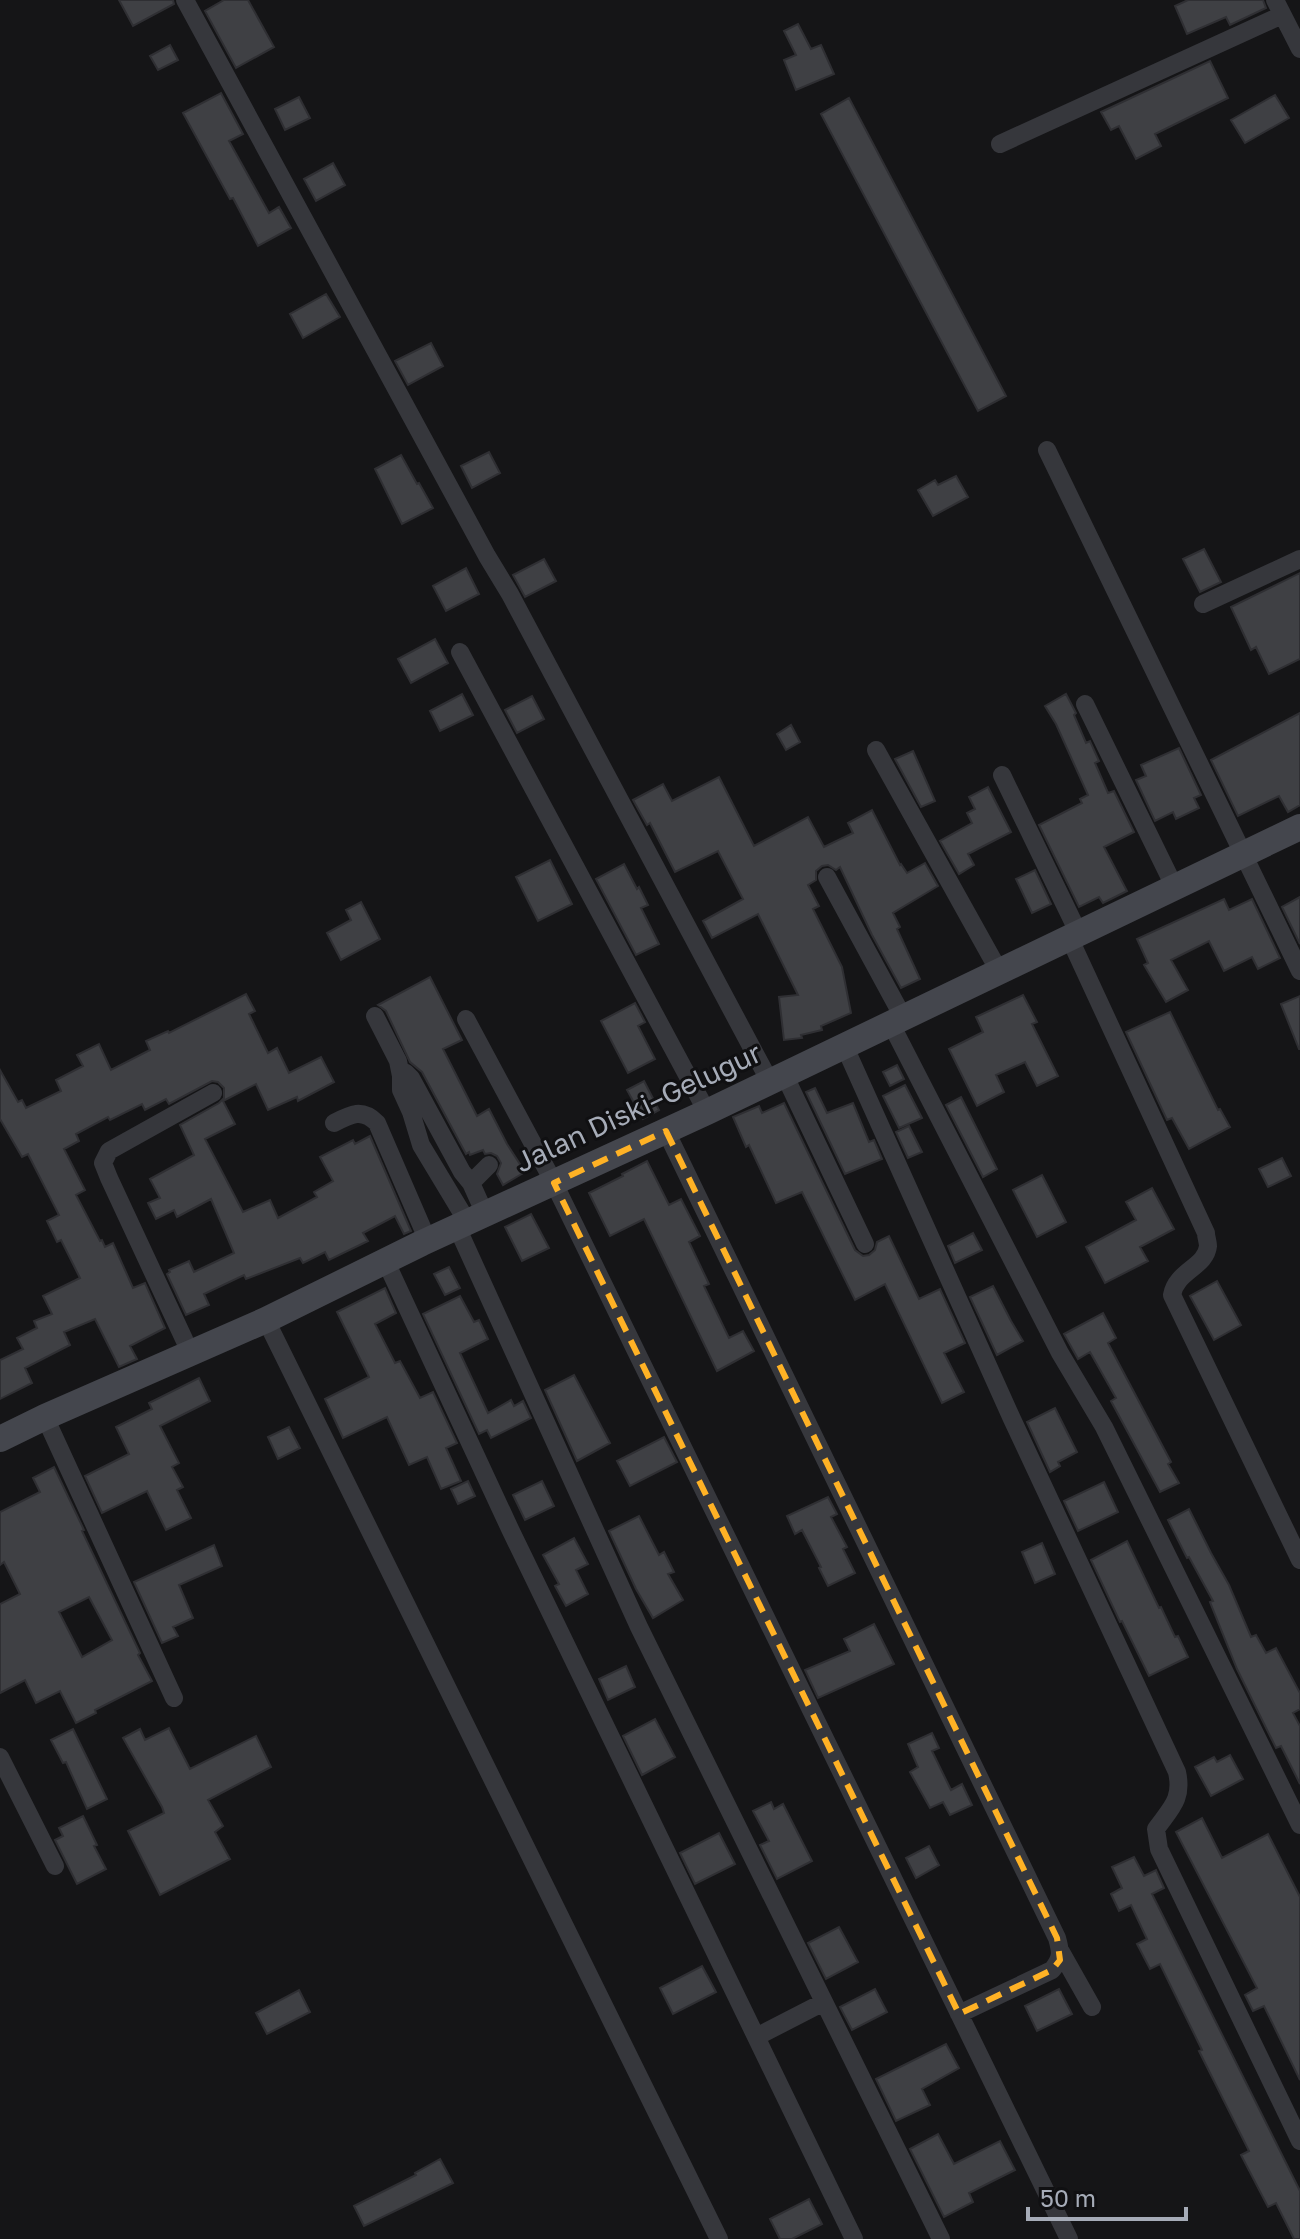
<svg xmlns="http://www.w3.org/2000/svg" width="1300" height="2239" viewBox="0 0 1300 2239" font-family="'Golos Text',sans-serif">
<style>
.building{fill:#3f4044;stroke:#2f2f33;stroke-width:2;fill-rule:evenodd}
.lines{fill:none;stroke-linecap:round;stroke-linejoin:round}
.street{stroke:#36373c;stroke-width:18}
.secondary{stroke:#44464d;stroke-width:26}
.marked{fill:none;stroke:#ffb225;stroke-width:6;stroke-dasharray:16 10;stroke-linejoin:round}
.labels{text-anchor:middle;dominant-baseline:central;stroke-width:6;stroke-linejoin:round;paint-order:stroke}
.street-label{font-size:28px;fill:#a6acb8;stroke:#101012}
</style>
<rect width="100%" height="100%" fill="#151517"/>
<!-- building -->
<path class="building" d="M119,0H173L174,4L133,26Z
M224,0H248L274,47L236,68L205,11Z
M1188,0H1263L1266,8L1230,25L1226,17L1187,34L1175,6Z
M798,24L811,49L821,45L834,74L796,90L784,60L796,55L784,31Z
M170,45L178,60L158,70L150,56Z
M1210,61L1228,98L1155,134L1161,146L1136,159L1119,126L1111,130L1101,112Z
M221,93L243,134L229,141L269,213L279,207L291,228L258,246L233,198L230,199L183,113Z
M1275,95L1289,118L1245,143L1231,120Z
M299,97L310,118L285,130L275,109Z
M849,98L1006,396L978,411L821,114Z
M333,163L345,185L316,201L304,179Z
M326,294L340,317L303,338L290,314Z
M431,343L443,366L408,385L395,361Z
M489,452L500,473L472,488L461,466Z
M401,455L417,484L419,483L433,508L402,524L375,469Z
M956,476L968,497L933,516L918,490L935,480L938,485Z
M1204,549L1221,582L1200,592L1183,559Z
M544,559L556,581L525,597L513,575Z
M466,568L479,594L446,611L433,586Z
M1300,573V659L1269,674L1256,647L1251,650L1231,607Z
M435,639L448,663L411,683L398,659Z
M462,694L473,715L440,731L430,711Z
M1066,694L1076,713L1074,715L1086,743L1090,741L1099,761L1095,763L1108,793L1114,791L1134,832L1104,847L1127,891L1103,903L1099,897L1079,907L1039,825L1082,803L1080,799L1088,795L1056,724L1045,706Z
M532,696L544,719L517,733L505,710Z
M1300,713V805L1288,812L1279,796L1238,816L1211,760Z
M791,725L800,742L786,750L777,734Z
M1179,748L1201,795L1194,798L1199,808L1176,819L1173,812L1155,821L1136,780L1146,776L1141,765Z
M913,751L935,801L921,807L895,759Z
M719,777L754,846L808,817L824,847L853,833L848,823L872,810L900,865L901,864L907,873L925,863L938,886L893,913L900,927L897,929L920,979L901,988L872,935L840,867L836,870L828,865L822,866L816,871V880L808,885L819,906L813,909L842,967L851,1013L821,1026L822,1030L801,1035L802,1038L784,1040L779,997L798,995L758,914L712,938L703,921L743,899L718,851L675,872L650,823L647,825L633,800L663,784L672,801Z
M988,787L1011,832L968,854L974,865L959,874L940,841L972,823L967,813L975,809L969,797Z
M550,860L572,904L538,921L516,877Z
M624,864L637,889L639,887L648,905L641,908L659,944L636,955L596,879Z
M1035,870L1051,904L1032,913L1016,879Z
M1300,897V944L1282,907Z
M1224,899L1229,910L1252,899L1280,958L1258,969L1252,957L1224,971L1209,941L1171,960L1188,990L1166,1002L1144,965L1148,963L1137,939Z
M361,902L380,939L341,960L327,933L351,920L346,910Z
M430,977L462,1040L443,1049L477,1116L489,1109L507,1144L525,1172L503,1185L497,1174L501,1163L497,1156L491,1153L485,1154L483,1150L470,1155L469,1152L466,1154L422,1072L410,1062L386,1011L378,1005Z
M246,994L255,1011L249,1014L268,1053L277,1048L289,1073L321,1057L334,1082L298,1101L297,1097L268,1110L256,1084L223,1101L235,1124L205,1139L243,1212L270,1200L278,1218L317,1197L314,1192L333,1181L320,1157L353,1140L355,1144L370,1136L411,1231L404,1234L395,1216L363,1233L368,1241L329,1260L325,1252L303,1263L300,1258L246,1279L244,1275L204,1294L209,1305L186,1315L167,1274L170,1272L169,1270L189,1261L194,1272L234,1253L211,1199L177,1217L174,1210L156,1219L148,1203L160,1198L150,1179L194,1155L180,1125L219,1103L224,1098V1088L218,1082L212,1081L169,1104L166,1099L145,1110L142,1104L110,1120L108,1117L76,1134L79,1141L64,1149L85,1190L76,1195L100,1241L102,1240L105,1247L113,1243L133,1288L145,1283L165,1328L130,1346L137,1359L119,1367L95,1319L64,1332L70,1345L25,1368L32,1383L0,1399V1360L23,1349L17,1338L37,1328L34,1321L52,1314L43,1296L80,1278L61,1240L57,1242L47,1221L59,1215L28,1154L22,1157L0,1119V1070L18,1102L22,1100L26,1108L61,1091L56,1080L83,1066L77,1055L99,1044L111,1070L150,1050L146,1041L168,1031L169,1033Z
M1023,995L1037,1022L1032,1024L1058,1076L1037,1086L1025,1062L996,1075L1004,1092L977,1106L949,1049L983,1032L976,1017Z
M1300,996V1049H1299L1281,1004Z
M635,1003L645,1022L638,1026L655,1059L628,1073L601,1021Z
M1170,1012L1218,1110L1220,1109L1230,1127L1189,1149L1172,1118L1167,1120L1126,1032Z
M897,1065L904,1079L890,1086L883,1072Z
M644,1081L659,1110L643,1119L627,1090Z
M905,1085L922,1118L899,1128L883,1096Z
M815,1088L827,1113L853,1103L869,1142L874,1140L882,1159L845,1174L806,1092Z
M961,1097L997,1169L983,1177L946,1105Z
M784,1103L855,1250L863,1256L869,1255L875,1250L877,1242L889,1236L919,1299L940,1289L965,1343L944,1353L964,1392L942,1403L885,1284L855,1300L802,1192L776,1203L749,1145L746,1147L733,1117L759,1106L762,1113Z
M909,1126L922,1152L908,1158L896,1132Z
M1282,1158L1291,1176L1268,1187L1259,1169Z
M647,1161L669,1205L681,1199L700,1236L689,1242L709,1284L704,1286L729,1338L743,1331L754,1351L717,1371L644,1219L610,1236L589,1193L623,1176L622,1174Z
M1042,1175L1066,1222L1037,1237L1013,1190Z
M1152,1188L1174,1229L1140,1247L1148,1261L1105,1283L1086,1247L1136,1220L1126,1202Z
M531,1214L549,1248L522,1261L505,1227Z
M973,1233L982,1250L955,1263L948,1246Z
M449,1267L460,1288L445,1295L434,1274Z
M1217,1281L1241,1325L1214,1340L1190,1296Z
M993,1286L1011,1321L1023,1341L997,1355L970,1297Z
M385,1288L396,1313L375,1324L395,1363L400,1361L420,1398L433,1392L457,1443L446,1448L461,1481L441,1489L427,1457L409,1465L387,1417L343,1438L325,1399L369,1377L337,1312Z
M460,1296L474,1322L479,1320L488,1339L460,1353L488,1413L511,1400L514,1406L523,1401L531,1418L491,1438L487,1430L479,1434L423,1314Z
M1103,1313L1116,1338L1108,1343L1171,1462L1168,1464L1179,1483L1160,1492L1111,1401L1116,1398L1090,1352L1078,1359L1064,1334Z
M574,1375L610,1443L577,1461L545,1390Z
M199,1378L210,1401L160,1426L179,1463L172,1467L183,1487L177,1490L191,1518L166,1530L147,1491L102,1513L85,1476L129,1454L116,1427L152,1409L149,1403Z
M1055,1408L1077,1452L1058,1462L1060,1466L1050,1472L1027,1422Z
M289,1427L300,1448L278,1459L268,1437Z
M664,1437L677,1462L630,1486L617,1461Z
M54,1467L84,1530L82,1531L140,1653L138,1655L152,1681L95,1710L96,1713L76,1723L60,1691L36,1703L25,1680L0,1693V1604L20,1594L4,1562L0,1565V1512L40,1492L33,1478ZM89,1597L112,1640L82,1657L59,1612Z
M468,1481L475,1496L458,1504L451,1489Z
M542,1481L554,1506L525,1520L513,1495Z
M1104,1482L1118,1512L1078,1531L1064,1501Z
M828,1497L837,1514L831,1517L847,1547L843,1549L855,1573L828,1586L819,1568L821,1567L802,1530L795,1534L787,1516Z
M1189,1509L1211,1553L1229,1585L1251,1637L1256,1635L1266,1653L1276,1648L1300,1693V1709L1293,1713L1300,1726V1784L1281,1746L1276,1748L1237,1669L1210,1602L1213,1601L1189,1557L1187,1558L1168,1520Z
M639,1516L659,1555L664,1552L674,1572L668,1574L683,1600L653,1618L636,1589L609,1531Z
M574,1538L588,1564L576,1570L588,1594L566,1606L555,1586L559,1584L543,1555Z
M1127,1541L1159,1608L1161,1607L1175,1637L1178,1636L1188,1657L1149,1676L1122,1621L1120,1622L1091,1560Z
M1042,1543L1055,1574L1035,1583L1022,1552Z
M214,1545L222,1566L179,1585L193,1618L173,1627L178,1636L162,1643L134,1582Z
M874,1624L894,1664L818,1698L805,1670L850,1651L844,1639Z
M626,1666L635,1687L608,1700L599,1679Z
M655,1719L675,1757L642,1775L623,1736Z
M169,1728L190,1769L256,1736L271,1767L208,1800L223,1826L215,1832L230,1859L160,1895L128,1831L164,1813L162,1807L123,1738L140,1729L145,1740Z
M73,1729L107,1799L87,1809L66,1762L63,1763L51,1740Z
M932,1733L939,1748L932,1751L951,1790L962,1784L972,1805L950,1815L943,1802L930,1808L910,1772L918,1767L908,1744Z
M1230,1755L1243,1779L1211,1796L1195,1767L1214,1757L1217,1762Z
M771,1802L774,1809L783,1804L812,1861L777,1879L760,1845L769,1841L753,1811Z
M83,1816L97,1845L94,1846L106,1869L77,1884L55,1840L63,1836L59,1828Z
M1202,1818L1222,1858L1268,1834L1300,1897V2080L1264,2006L1253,2011L1245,1995L1257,1988L1176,1832Z
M719,1833L735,1864L695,1884L680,1853Z
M929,1846L939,1865L916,1878L906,1858Z
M1134,1857L1144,1876L1156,1870L1164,1888L1152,1894L1300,2191V2239H1294L1276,2203L1268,2207L1241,2155L1249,2151L1199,2051L1202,2050L1160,1964L1150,1969L1137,1944L1147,1939L1131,1905L1119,1911L1111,1894L1122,1888L1112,1867Z
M839,1927L858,1962L826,1979L808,1943Z
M702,1966L716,1992L673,2014L660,1988Z
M875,1989L887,2012L852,2030L840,2007Z
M1059,1989L1072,2014L1037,2031L1025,2006Z
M299,1990L310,2012L267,2034L256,2013Z
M946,2044L959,2068L922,2089L930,2105L896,2121L876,2079Z
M938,2134L954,2164L1000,2141L1015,2170L969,2193L973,2202L944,2217L910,2149Z
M440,2159L453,2183L364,2226L354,2206L416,2175L415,2173Z
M809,2199L822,2224L792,2239H780L770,2219Z"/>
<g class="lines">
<!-- street -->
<path class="street" d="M185,0L487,556L510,594L769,1080
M1275,0L1300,49
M1000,144L1282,15
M1047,450L1300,971
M1203,604L1300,559
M460,652L707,1112
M1085,704L1174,886
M876,750L999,971
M1002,775L1078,932
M827,877L903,1017
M1069,937L1206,1233C1206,1237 1208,1242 1208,1246C1206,1267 1176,1271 1172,1295L1300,1560
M375,1016L398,1061L401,1076V1090L411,1112L421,1145L468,1223
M466,1019L554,1183L1069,2239
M890,1022L1060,1353L1104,1427L1300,1825
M844,1045L1012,1419L1177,1772C1183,1799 1171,1808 1156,1829L1159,1849L1300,2141
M400,1070L406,1073L411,1078L462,1172L471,1183
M784,1074L865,1244
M334,1123C351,1114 362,1108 377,1123L428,1241
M666,1131L1057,1938C1061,1952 1062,1958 1052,1970L959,2014
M485,1214L471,1183L489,1165
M457,1227L639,1627L941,2239
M386,1262L510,1529L854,2239
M266,1320L719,2239
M190,1352L109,1178L103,1163L109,1151L213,1093
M45,1417L174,1698
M0,1757L55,1866
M1061,1952L1092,2007
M756,2037L824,2002"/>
<!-- secondary -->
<path class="secondary" d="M0,1439L45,1417L266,1320L422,1243L707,1112L1300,827"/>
</g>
<!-- marked area -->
<path class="marked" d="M666,1131L1057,1938L1060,1960L1052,1970L959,2014L554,1183Z"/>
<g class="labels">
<!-- street labels -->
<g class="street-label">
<text transform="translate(638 1107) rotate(-25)">Jalan Diski–Gelugur</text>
</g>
</g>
<!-- scale -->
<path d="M1028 2207v12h158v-12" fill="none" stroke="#a6acb8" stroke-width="4"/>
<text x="1040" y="2207" font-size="24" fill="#a6acb8" stroke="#101012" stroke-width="6" paint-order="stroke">50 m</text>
</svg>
